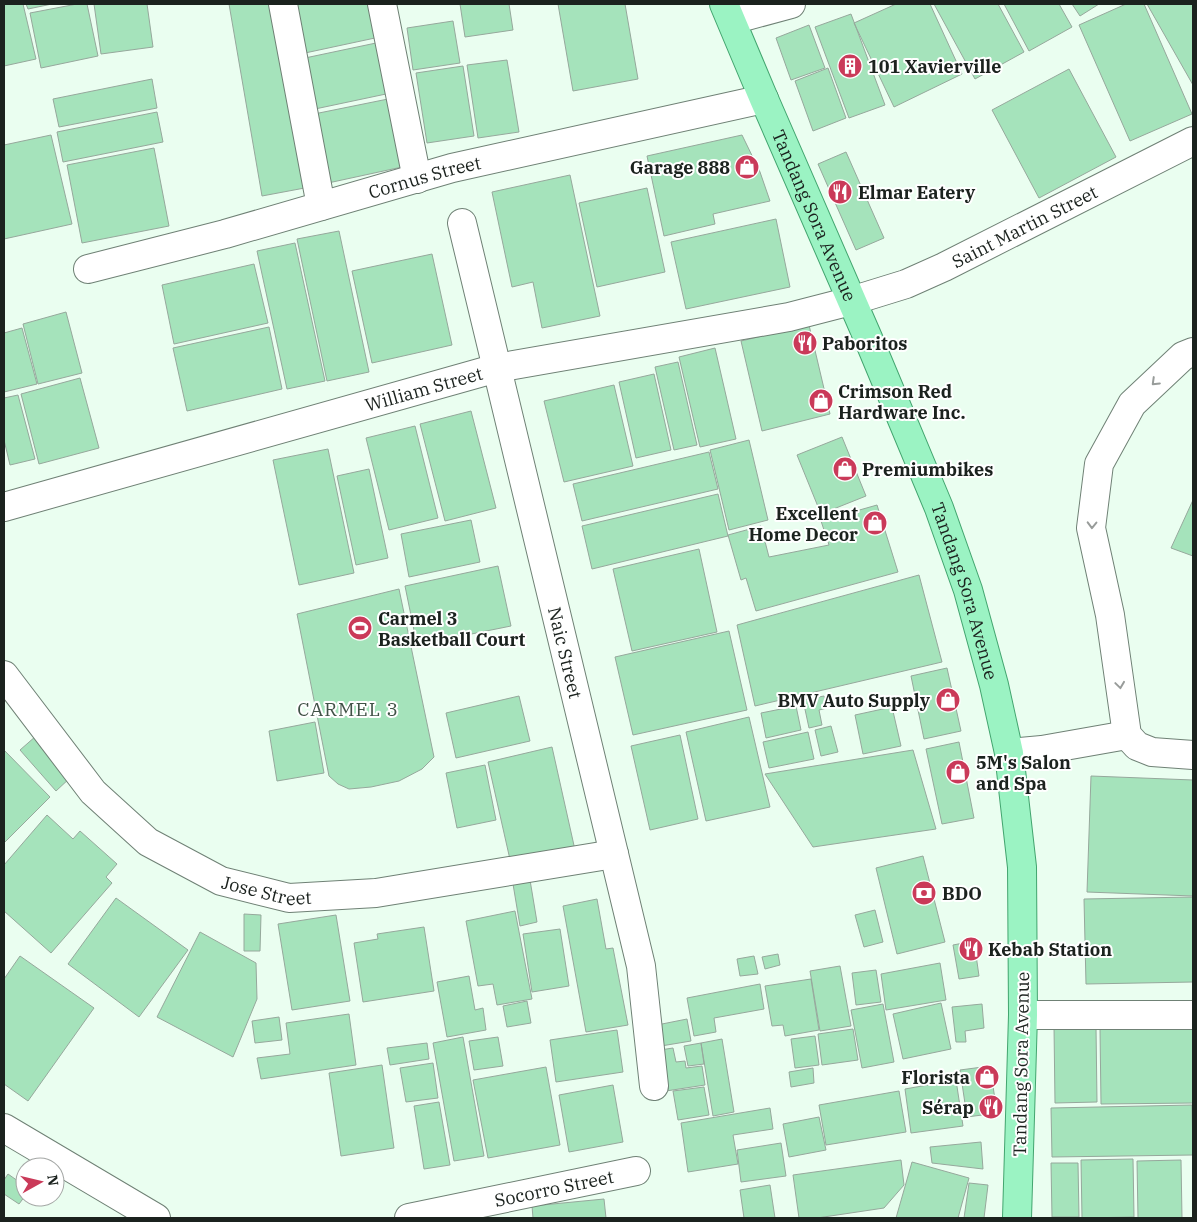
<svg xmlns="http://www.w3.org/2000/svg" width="1197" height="1222" viewBox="0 0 1197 1222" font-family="'IBM Plex Serif',serif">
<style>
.building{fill:#a5e3bb;stroke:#96a89c}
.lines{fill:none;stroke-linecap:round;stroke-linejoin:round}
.minor-casing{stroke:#6f8175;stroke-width:30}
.major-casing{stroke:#43a56f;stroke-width:30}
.minor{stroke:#fff;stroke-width:28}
.major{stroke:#9bf3c3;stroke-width:28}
.oneway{stroke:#989c9a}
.labels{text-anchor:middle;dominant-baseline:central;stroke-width:4;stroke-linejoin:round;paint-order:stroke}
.poi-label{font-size:18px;font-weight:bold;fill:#1b221e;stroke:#fff;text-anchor:start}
.street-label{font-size:18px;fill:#1b221e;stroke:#fff}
.neighbourhood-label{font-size:19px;letter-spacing:1px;fill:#415247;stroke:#fff}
</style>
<rect width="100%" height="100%" fill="#eafef0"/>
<!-- building -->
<path class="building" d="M4,4H23L36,59L4,66Z
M26,4H52L28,9Z
M77,4H87L98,56L41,68L30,13Z
M94,4H147L153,47L101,54Z
M229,4H275L310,187L262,196Z
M295,4H368L375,38L305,53Z
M460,4H509L513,30L465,37Z
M558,4H625L638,79L573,91Z
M896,4H930L962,74L894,107L854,23Z
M934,4H998L1024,52L975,79Z
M1004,4H1059L1072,27L1029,51Z
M1072,4H1099L1080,16Z
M1126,4H1144L1192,114L1130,141L1079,25Z
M1147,4H1193V85Z
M851,14L885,105L849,118L815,27Z
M453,21L460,63L413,70L407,28Z
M809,25L825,68L791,80L776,38Z
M376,43L386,94L315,109L305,58Z
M507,60L519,132L478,138L467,65Z
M463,66L474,136L427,143L416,73Z
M828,68L846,118L813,131L795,81Z
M1069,69L1116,157L1039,198L992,110Z
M152,79L157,108L59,127L53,99Z
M388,99L402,167L328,183L314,114Z
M157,112L163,142L63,162L57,132Z
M51,135L72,224L4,239V145Z
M742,135L760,172L770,201L713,214L715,224L664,236L647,156Z
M154,148L169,226L82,243L67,165Z
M846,152L884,238L856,250L818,164Z
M570,175L600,316L542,328L533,282L512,287L492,192Z
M647,188L665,272L597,287L579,203Z
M776,219L790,287L686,309L671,242Z
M339,231L369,372L327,381L297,239Z
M295,243L325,381L287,389L257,251Z
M432,254L452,345L372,363L352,271Z
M254,264L268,323L174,344L162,285Z
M66,312L82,373L38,384L23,324Z
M809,325L830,414L762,431L741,341Z
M269,327L282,389L187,411L173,348Z
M22,328L37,384L4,392V333Z
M715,348L736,439L700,447L679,357Z
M678,362L697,445L674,450L655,367Z
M654,374L671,450L636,458L619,382Z
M80,378L99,448L39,464L21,394Z
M614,385L633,466L564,482L544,401Z
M18,395L35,459L10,465L4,440V398Z
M471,411L496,508L445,521L420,424Z
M415,426L438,518L389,530L366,438Z
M842,437L866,496L821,514L797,455Z
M749,440L768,520L729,530L710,450Z
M328,449L354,573L299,585L273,460Z
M709,452L718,489L582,521L573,484Z
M369,469L388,558L356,565L337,476Z
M718,494L728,536L592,569L582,526Z
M1193,500V556L1171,548Z
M877,505L898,572L756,611L746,578L741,580L728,535L761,526L769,557L829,545L821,521Z
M471,520L480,562L409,577L401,534Z
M699,549L717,632L632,651L613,569Z
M498,566L511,626L417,645L405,586Z
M919,575L942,662L755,706L737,625Z
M399,589L434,757L422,769L399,781L371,787L349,789L338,784L329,776L297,614Z
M729,631L747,710L633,735L615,657Z
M947,668L961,731L924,739L911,676Z
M519,696L530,741L456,758L446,713Z
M824,696L827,708L819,710L822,725L809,728L803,700Z
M796,706L801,730L766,738L761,713Z
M892,707L901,746L863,754L855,715Z
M749,717L770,807L706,821L686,732Z
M315,722L324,773L277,781L269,731Z
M831,726L838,752L821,756L815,730Z
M808,732L814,759L769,768L763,742Z
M680,735L698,819L650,830L631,746Z
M36,736L71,777L56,791L20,750Z
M959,742L974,818L942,824L926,749Z
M552,747L575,850L511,864L488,762Z
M4,750L50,797L4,843Z
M913,750L936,829L813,847L765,774Z
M485,765L496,820L457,828L446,773Z
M1091,776L1193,780V896L1087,892Z
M47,815L73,839L80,831L117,864L106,877L112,883L51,953L4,911V865Z
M923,856L945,942L897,954L876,868Z
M530,880L537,922L520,926L513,884Z
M1193,897V982L1086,984L1084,899Z
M116,898L188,950L139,1017L68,964Z
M597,899L606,949L613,948L628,1025L586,1032L563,906Z
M875,910L883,942L864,947L855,915Z
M515,911L532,999L497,1005L493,984L478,986L466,921Z
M244,914L261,915L260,951H244Z
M336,915L350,1001L292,1010L278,924Z
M424,927L434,991L363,1002L354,943L378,939L377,934Z
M560,929L569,986L532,992L523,934Z
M200,932L256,963L257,999L233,1057L157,1017Z
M974,941L979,976L959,979L953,945Z
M778,954L780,965L765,969L762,957Z
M20,956L94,1008L28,1101L4,1084V979Z
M754,956L758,974L740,976L737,959Z
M940,963L946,1000L886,1010L881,974Z
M840,966L851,1026L820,1031L810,971Z
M876,970L881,1002L856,1005L852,973Z
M469,976L475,1010L483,1008L486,1030L447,1037L437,982Z
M811,979L819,1030L785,1036L783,1025L772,1026L765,986Z
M760,984L764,1009L714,1018L716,1032L694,1036L687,998Z
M527,1001L531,1023L507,1027L503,1006Z
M941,1003L951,1049L903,1059L893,1014Z
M883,1004L894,1062L862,1068L851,1010Z
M982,1004L984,1028L965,1031L966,1042H956L952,1007Z
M349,1014L356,1065L261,1079L257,1058L290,1054L286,1023Z
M279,1017L282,1040L255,1043L252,1021Z
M687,1019L691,1041L661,1046L657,1025Z
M1054,1027H1096L1097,1102L1055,1103Z
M1193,1028V1103L1101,1104L1100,1029Z
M853,1029L858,1060L822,1065L818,1034Z
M617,1030L623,1072L556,1082L550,1040Z
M815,1036L819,1065L795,1068L791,1039Z
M463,1037L484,1156L454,1161L433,1043Z
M498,1037L503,1066L474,1070L469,1041Z
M722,1039L734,1112L713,1116L701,1043Z
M427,1043L429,1059L390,1065L387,1048Z
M701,1043L704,1064L688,1066L684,1046Z
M673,1048L676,1062L685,1061L686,1068L702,1066L705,1085L666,1091L660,1050Z
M433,1063L438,1098L406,1102L400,1068Z
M382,1065L394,1148L341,1156L329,1073Z
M990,1066L997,1113L967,1117L960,1070Z
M546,1067L560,1145L488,1158L473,1080Z
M813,1068L814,1083L791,1087L789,1072Z
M956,1080L963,1126L911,1133L905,1089Z
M613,1085L623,1142L569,1152L559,1095Z
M704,1087L709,1115L678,1120L673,1091Z
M899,1091L906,1132L826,1145L819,1105Z
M439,1102L450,1165L424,1169L414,1106Z
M1192,1105L1193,1155L1052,1157L1051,1108Z
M770,1108L773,1129L733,1135L738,1164L688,1172L681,1123Z
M819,1117L826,1150L789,1157L783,1124Z
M981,1142L983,1169L932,1163L930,1147Z
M781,1143L786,1176L741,1182L737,1150Z
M1133,1159L1134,1217L1082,1218L1081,1160Z
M901,1160L904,1185L884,1208L817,1218H799L793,1175Z
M1181,1160L1182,1218H1138L1137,1161Z
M912,1162L969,1178L958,1218H896Z
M1051,1163H1078L1079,1217H1052Z
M8,1174L25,1186V1196L19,1204L4,1194V1180Z
M969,1183L988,1185L984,1218H964Z
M770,1185L775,1218H744L740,1190Z
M604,1199L606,1218H533L532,1206Z"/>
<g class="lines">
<defs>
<g id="minor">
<path d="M283,4L321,206"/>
<path d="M382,4L417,179"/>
<path d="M732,20L791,4"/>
<path id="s1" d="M462,223L641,966L654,1086"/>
<path id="s2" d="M88,269L225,234L452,168L764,99"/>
<path d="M1193,352L1183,356L1132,404L1099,464L1091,528L1110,615L1127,735L1137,746L1152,752L1193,755"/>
<path id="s3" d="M4,507L497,368L789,317L851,301L906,284L944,267L1193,141"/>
<path id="s4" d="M4,675L93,792L148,842L221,881L289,898L376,893L614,854"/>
<path d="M1009,753L1042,750L1127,735"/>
<path d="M1023,1015H1193"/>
<path d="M4,1128L156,1218"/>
<path id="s5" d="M409,1218L636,1171"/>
</g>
<g id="major">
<path id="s6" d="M724,4L764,99L868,338L939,508L968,590L994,685L1009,753L1022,867L1023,1015L1017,1218"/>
</g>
</defs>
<!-- minor casing -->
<use href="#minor" class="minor-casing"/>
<!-- major casing -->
<use href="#major" class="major-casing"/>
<!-- minor -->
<use href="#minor" class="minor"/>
<!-- major -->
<use href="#major" class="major"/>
</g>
<!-- one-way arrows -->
<defs><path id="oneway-chevron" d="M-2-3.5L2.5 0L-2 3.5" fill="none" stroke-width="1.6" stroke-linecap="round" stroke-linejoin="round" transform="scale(1.25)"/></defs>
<g class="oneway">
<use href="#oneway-chevron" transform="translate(1155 382) rotate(136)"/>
<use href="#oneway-chevron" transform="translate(1092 525) rotate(91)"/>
<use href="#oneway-chevron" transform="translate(1120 685) rotate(82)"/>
</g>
<!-- icons -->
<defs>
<symbol id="building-disc" viewBox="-11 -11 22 22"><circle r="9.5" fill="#ca3a59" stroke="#fff"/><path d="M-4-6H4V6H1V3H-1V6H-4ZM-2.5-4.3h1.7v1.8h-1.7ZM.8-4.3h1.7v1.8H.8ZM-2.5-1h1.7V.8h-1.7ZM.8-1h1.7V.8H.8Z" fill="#fff"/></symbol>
<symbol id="shop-disc" viewBox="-11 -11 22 22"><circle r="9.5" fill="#ca3a59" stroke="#fff"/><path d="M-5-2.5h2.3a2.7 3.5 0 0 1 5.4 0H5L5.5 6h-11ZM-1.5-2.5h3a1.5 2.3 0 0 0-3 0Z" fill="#fff"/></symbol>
<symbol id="restaurant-disc" viewBox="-11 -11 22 22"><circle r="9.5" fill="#ca3a59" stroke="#fff"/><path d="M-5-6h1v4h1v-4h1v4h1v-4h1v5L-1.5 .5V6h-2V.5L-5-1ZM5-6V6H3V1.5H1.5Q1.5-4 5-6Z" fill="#fff"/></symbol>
<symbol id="stadium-disc" viewBox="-11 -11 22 22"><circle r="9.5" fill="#ca3a59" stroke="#fff"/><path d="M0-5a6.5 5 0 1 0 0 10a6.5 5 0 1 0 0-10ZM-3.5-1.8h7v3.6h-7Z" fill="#fff"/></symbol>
<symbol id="bank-disc" viewBox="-11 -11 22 22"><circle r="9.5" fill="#ca3a59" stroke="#fff"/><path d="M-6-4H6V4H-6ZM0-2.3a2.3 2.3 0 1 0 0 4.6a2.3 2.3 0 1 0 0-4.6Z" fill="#fff"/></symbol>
</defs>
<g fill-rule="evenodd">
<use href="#building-disc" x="836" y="52" width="28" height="28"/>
<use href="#shop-disc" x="733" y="153" width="28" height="28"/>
<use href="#restaurant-disc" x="826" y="178" width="28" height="28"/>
<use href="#restaurant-disc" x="791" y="329" width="28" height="28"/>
<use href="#shop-disc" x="807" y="387" width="28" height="28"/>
<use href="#shop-disc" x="831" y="455" width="28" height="28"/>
<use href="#shop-disc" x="861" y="509" width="28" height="28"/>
<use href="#stadium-disc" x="346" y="614" width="28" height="28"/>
<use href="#shop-disc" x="934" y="686" width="28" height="28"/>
<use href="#shop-disc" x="944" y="758" width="28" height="28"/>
<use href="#bank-disc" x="910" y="879" width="28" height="28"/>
<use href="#restaurant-disc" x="957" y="935" width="28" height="28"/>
<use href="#shop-disc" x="973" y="1063" width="28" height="28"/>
<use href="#restaurant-disc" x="977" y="1093" width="28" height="28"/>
</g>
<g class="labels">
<!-- poi labels -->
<g class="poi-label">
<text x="868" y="66">101 Xavierville</text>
<text x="730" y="167" text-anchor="end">Garage 888</text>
<text x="858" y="192">Elmar Eatery</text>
<text x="822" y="343">Paboritos</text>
<text x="838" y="391">Crimson Red<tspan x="838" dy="21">Hardware Inc.</tspan></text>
<text x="862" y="469">Premiumbikes</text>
<text x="858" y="513" text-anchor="end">Excellent<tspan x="858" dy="21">Home Decor</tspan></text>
<text x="378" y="618">Carmel 3<tspan x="378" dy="21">Basketball Court</tspan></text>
<text x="930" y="700" text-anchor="end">BMV Auto Supply</text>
<text x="976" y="762">5M's Salon<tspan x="976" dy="21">and Spa</tspan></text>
<text x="942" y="893">BDO</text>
<text x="988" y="949">Kebab Station</text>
<text x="970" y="1077" text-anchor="end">Florista</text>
<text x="974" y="1107" text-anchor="end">Sérap</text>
</g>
<!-- street labels -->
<g class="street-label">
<text stroke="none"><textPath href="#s2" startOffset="349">Cornus Street</textPath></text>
<text stroke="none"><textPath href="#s6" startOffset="230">Tandang Sora Avenue</textPath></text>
<text stroke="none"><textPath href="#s3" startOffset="1062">Saint Martin Street</textPath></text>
<text stroke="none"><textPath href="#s3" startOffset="436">William Street</textPath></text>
<text stroke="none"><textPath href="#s6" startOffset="635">Tandang Sora Avenue</textPath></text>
<text stroke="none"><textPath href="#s1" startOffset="442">Naic Street</textPath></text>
<text stroke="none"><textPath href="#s4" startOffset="351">Jose Street</textPath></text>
<text transform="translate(1021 1064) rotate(-89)">Tandang Sora Avenue</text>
<text stroke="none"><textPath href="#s5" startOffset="148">Socorro Street</textPath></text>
</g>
<!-- neighbourhood labels -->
<g class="neighbourhood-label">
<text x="348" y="709">CARMEL 3</text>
</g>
</g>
<!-- border -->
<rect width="1197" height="1222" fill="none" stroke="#1b221e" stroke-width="10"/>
<!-- north arrow -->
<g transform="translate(40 1182) rotate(82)"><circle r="24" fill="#ffffff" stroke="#a4a7a5"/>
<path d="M0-4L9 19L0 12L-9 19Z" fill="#ca3a59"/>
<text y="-8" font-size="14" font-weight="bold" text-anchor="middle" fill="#1b221e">N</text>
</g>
</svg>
